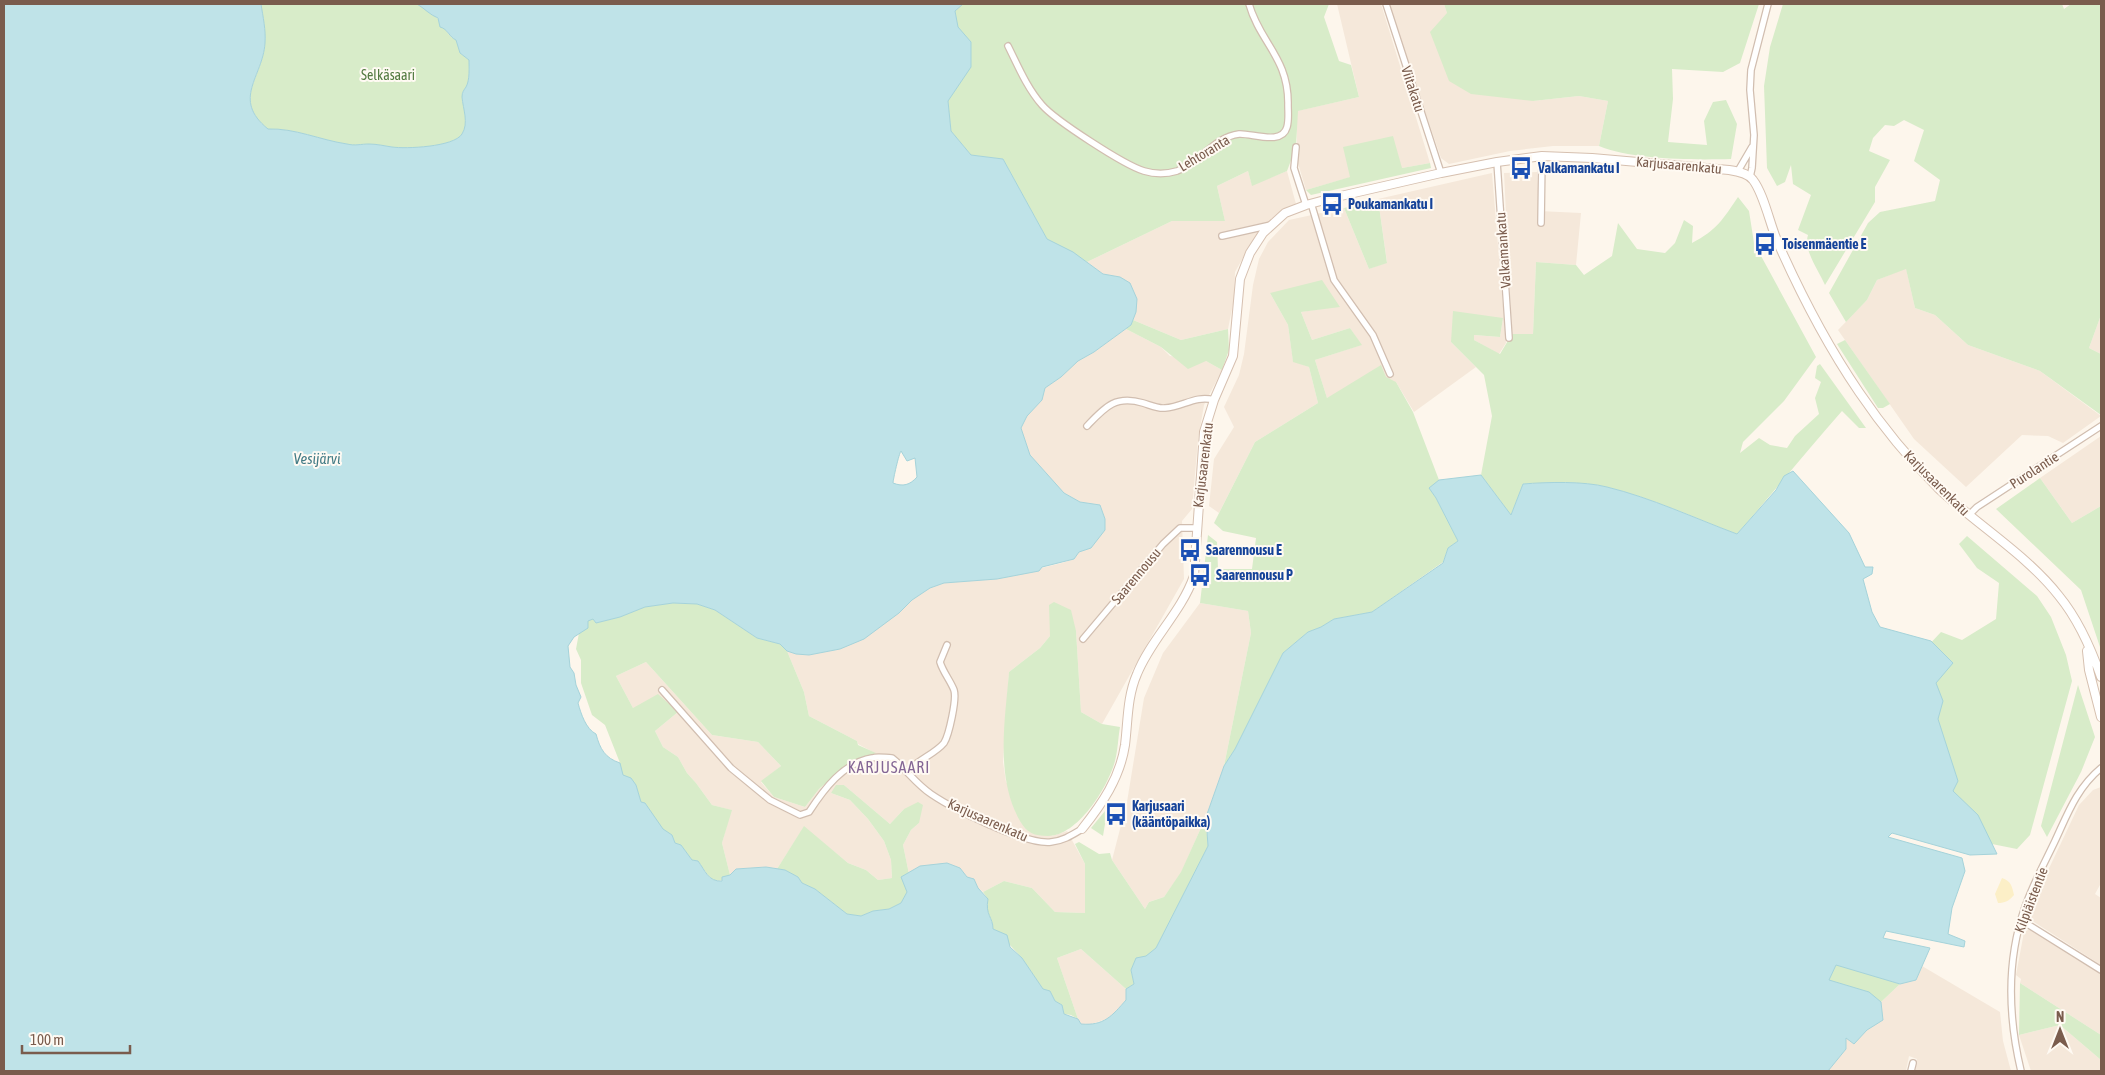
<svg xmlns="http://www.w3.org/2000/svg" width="2105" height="1075" viewBox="0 0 2105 1075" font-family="'Asap Condensed',sans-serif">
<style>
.residential{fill:#f5e8da}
.green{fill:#d8ecc9}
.sand{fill:#fcefc7}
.water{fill:#bfe3e8;stroke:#a5d3da;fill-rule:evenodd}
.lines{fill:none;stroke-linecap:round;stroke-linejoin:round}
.street-casing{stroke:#d1beb0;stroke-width:8}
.secondary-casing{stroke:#d6c0b0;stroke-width:10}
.street{stroke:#fff;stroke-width:5.5}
.secondary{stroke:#fff;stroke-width:8}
.labels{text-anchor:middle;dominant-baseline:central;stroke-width:4;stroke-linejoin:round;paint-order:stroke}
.park-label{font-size:14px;fill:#537a41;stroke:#fffaf3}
.street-label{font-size:14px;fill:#7a5c4d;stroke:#fffaf3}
.transit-label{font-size:14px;font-weight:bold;fill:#164399;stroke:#fffaf3;text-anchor:start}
.water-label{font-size:15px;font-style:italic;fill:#437c86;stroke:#fffaf3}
.quarter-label{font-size:16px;letter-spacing:1px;fill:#846695;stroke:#fffaf3}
</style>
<rect width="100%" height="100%" fill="#fdf6ec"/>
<!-- residential -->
<path class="residential" d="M1337,4H1381L1430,163L1402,168L1344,147L1351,177L1306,190L1297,160V111L1359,97Z
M1388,4H1444L1447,13L1533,101L1579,96L1608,101L1599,146H1553L1510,151L1449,164L1441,158Z
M1248,171L1252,185L1287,171L1296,204L1260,232L1249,247L1235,272L1234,299L1228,329L1181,340L1133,320L1137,299L1120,277L1103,274L1087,262L1172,221H1225L1217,186Z
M1537,172L1539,211L1581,213L1576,265L1536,262L1533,334H1512L1504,173Z
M1492,173L1506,343L1499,354L1474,340V335L1500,337L1503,318L1451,342L1476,367L1414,412L1396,382L1327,398L1315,360L1361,345L1350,328L1312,340L1301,312L1340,306L1270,293L1288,325L1293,361L1309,367L1318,403L1255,442L1219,513L1209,506L1214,459L1234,427L1224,407L1239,375L1244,354L1253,285L1259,259L1268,242L1289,220L1344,208L1369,269L1387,262L1378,199Z
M1906,268L1915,308L1935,315L1968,345L2040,371L2101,416L2063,443L2048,436L2022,435L1966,487L1914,439L1838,330L1867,300L1877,280Z
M2101,315V354L2089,348Z
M1126,329L1161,347L1170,356L1206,361L1222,370L1204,405L1198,440L1192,509L1182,521L1184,579L1102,724L1081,712L1076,631L1050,636L1040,648L1009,672L1003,762L1006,782L1052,836L1067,831L1085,864V913L1055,912L1032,888L1004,881L983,892L978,888L974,879L967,877L960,868L947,863L914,870L909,874L903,845L911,830L919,823L904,809L890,824L844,785L831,793L850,800L868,819L884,841L891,860L892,878L878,880L866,870L848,863L804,827L777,869L766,867L736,869L730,875L722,843L731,810L712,805L696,783L687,773L678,757L663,747L655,731L678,712L633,708L616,676L646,662L712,735L758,742L781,766L761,782L774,797L805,807L819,789L875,753L858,744L857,741L809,716L804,692L787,651L796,654L809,655L840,649L899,613L912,600L930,588L944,583L997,579L1062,563L1074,559L1079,552L1091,548L1105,519L1100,505L1080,502L1064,493L1030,455L1021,428L1027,416L1042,400L1045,388L1061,377L1078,361L1094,352Z
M2101,436V506L2072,523L2040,478Z
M1200,603L1248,611L1251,633L1224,766L1206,817V825L1200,830L1181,873L1164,897L1149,902L1145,909L1112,860L1127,802L1144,698L1163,653Z
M2101,787V883L2095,894L2101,898V965L2026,917L2079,805L2093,790Z
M2030,929L2101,974V1035L2020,983L2021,979L2016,975L2024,932Z
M1081,949L1126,989V1000L1110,1018L1088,1025L1081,1024L1078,1019L1057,958Z
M1922,966L2000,1012L2003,1041L2011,1071H1915L1917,1059L1909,1056L1906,1071H1828L1846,1049V1037L1854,1043L1867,1030L1882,1020L1881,1002L1900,984L1916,980Z
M2060,1025L2101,1060V1071H2031L2019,1035Z"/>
<!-- green -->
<path class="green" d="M261,4H417C422,6 436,16 440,21C445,27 448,37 456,40L460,53L469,60C469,67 470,80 466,87C464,90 462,92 462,97C463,109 469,123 462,134C454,147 406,149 392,147C385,146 377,144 369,144C361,144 355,146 347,144C320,140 295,128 268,129C231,99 263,78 265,43C266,30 263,17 261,4Z
M963,4H1329L1324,17L1339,61L1351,65L1359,97L1298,111L1296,147L1287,171L1252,186L1248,171L1217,186L1225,221H1172L1087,262L1047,239L1003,159L971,155L951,131L948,101L971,66V42L957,27L955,11Z
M1444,4H1759L1740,63L1723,72L1672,69L1673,99L1668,142L1707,145L1704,121L1713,102L1726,100L1737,124L1731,159C1694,160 1632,160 1599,146L1608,101L1579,96L1533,101L1471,94L1449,81L1430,32L1447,13Z
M1783,4H2062L2064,9L2071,4H2101V315L2089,348L2101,354V415L2040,371L1968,345L1935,315L1915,308L1906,269L1877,280L1867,300L1846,322L1829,293L1868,223L1880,212L1935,201L1940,180L1914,161L1924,130L1904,120L1894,126L1885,125L1873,138L1869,151L1890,160L1875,187V202L1825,285C1819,271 1803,250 1808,235L1798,230L1811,195L1793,184L1791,165L1785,182L1777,186L1767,168L1764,86L1770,47Z
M1393,136L1402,168L1430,163L1431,168L1311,195L1306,190L1350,177L1343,147Z
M1738,197L1749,211L1754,243L1816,357L1784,401L1743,442L1740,453L1759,438L1770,445L1787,448L1795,436L1819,414L1815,398L1821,382L1815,378L1817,366L1820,364L1866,428H1859L1842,411C1806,452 1773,493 1737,534C1695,518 1652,498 1607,487C1585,481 1546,482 1523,484L1511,515L1481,475L1492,416L1484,375L1451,342L1453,311L1503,318L1500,337L1474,335V340L1500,354L1512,334H1533L1536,262L1576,265L1584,275L1612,256L1618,223L1637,249L1665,253L1675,243L1684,220L1693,226L1692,243C1717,230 1723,219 1738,197Z
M1378,199L1387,263L1369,269L1344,208Z
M1322,280L1340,307L1301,312L1312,340L1350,328L1362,345L1315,360L1327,398L1381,365L1386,377L1396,382L1413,412L1439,480L1430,489L1436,498L1458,541L1448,548L1443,562L1372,612L1334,619L1321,627L1308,632L1283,653L1235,749L1224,766L1251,633L1248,611L1200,603L1208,535L1217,542L1218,569H1252L1256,538L1223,531L1214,523L1255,442L1318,403L1309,367L1293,362L1288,325L1270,293Z
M1133,320L1181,340L1228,329L1229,350L1222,370L1206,361L1188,369L1161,347L1126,329L1131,325Z
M1845,340L1890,404L1883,408H1878L1837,344Z
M2040,478L2072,523L2101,506V650L2081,590L1996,509Z
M1967,536L2037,596L2051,617L2066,655L2072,681L2030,835L2017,849L1992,844L1982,847L1850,729L1941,632L1962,640L1996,619L1999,583L1977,568L1959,544Z
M1054,602L1071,610L1076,631L1081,712L1102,724L1120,727C1118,738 1118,750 1115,761C1108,787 1078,836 1048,836C1034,836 1027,833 1020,821C995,777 1005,721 1009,672L1040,648L1050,636L1049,605Z
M673,603L697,604L715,610L757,638L780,644L787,651L804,692L809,716L857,741L858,745L876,753L843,768L819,789L805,807L774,797L761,781L781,766L758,742L712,735L646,662L616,676L633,708L658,694L678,712L655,731L663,747L678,757L687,773L696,783L712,805L732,810L722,843L730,875C712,889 708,874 698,861L692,860L681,845L675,843L672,835L663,830L645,803L641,802L636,785L623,776L620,770V763L605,725L592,715L581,683V660L576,649L579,633L585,629L587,621L593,619L596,623L620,617L645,607Z
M2078,685L2095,737L2081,772L2047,837L2041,826Z
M836,785H844L890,824L904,809L918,802L923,805L919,823L911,830L903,845L909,874L902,878L907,892L901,903L889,909L873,911L861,916L847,914L815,889L802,883L798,877L785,870L777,869L804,826L848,863L866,870L878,880L892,878L891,860L884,841L868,819L850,800L831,793Z
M1105,811L1107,812L1103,836L1091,828Z
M1206,825L1208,846L1156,948L1131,970L1134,984L1126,989L1081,949L1057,958L1078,1019L1071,1015L1064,1014L1062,1005L1055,1001L1050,991L1043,989L1022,958L998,932L993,929C993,917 985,915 988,899L983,892L1004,881L1032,888L1055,912L1085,913V864L1075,844L1079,842L1099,854L1110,853L1112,860L1145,909L1149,902L1164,897L1181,872L1200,830Z
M1836,964L1900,984L1881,1002L1868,992L1828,980Z
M2020,983L2101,1035V1060L2060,1025L2019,1035Z"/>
<!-- sand -->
<path class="sand" d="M2002,878C2011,881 2012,886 2014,895C2009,901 2005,903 1998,903L1995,894Z"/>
<!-- water -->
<path class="water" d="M4,4H261C263,17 266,30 265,43C263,77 231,99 268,129C295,128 320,140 347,144C355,146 361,144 369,144C377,144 385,146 392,147C406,149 454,147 462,134C469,123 463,109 462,97C462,92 464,90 466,87C470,80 469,67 469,60L460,53L456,40C449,37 448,29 440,27L438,18C430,15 424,8 417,4H963L955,11L958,27L971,42V67L948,101L951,131L971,155L1003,159L1047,239L1073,252L1103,274L1120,277L1130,283L1137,299L1136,312L1131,325L1094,352L1078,361L1061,377L1045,388L1042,400L1027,416L1021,428L1030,455L1064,493L1080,502L1100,505L1105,519V530L1091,548L1079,552L1074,559L1042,567L1039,571L997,579L944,583L930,588L912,600L899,613L864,639L840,649L809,655L796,654L787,651L780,644L757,638L715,610L697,604L673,603L645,607L620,617L596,623L593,619L588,621V628L574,637L568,646L570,667L574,673L576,685L581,697L578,703C581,714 586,729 596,734C600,749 605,758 620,763L623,775L631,778L636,785L641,802L645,803L663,829L672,835L675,843L681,845L692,860L698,861C705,870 708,882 722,881V877L730,875L736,869L766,867L785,870L798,877L802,883L815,889L847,914L861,916L873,911L889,909L901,903L907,892L901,877L920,866L947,863L960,868L967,877L974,879L978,888L988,899C985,915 993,917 993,929L1007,935L1010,947L1022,958L1043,989L1050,991L1055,1001L1062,1005L1064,1014L1078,1019L1081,1024C1104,1026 1112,1016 1126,1000V989L1134,984L1131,970L1136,958L1146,956L1156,948L1208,846L1206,817L1224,766L1235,749L1283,653L1308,632L1321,627L1334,619L1372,612L1443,563L1448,548L1458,541L1436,498L1429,488L1439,480L1481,475L1511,515L1523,484C1547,482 1584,481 1607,487C1652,498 1694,518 1737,534L1776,490L1784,476L1793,471L1849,533L1865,567H1873L1872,574L1863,579L1872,612L1880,627L1931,641L1953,663L1936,683L1943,701L1938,719L1958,781L1953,791L1978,815L1997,854L1970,855L1892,833L1888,837L1962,858L1965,871L1952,908L1948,934L1965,941L1964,947L1886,931L1883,938L1930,948L1916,980L1900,984L1836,965L1829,980L1869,992L1881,1002L1883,1020L1867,1030L1854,1044L1846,1038V1049L1828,1071H4ZM901,451L907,461L915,458L917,477C910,485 903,487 893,483C893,480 899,453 901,451Z"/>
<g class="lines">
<defs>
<path id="street" d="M1386,4L1441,173
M1008,46C1018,66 1027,88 1042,105C1055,120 1124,165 1144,171C1154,174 1167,174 1177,171C1200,163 1214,137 1239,134C1252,133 1282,146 1287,127C1289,120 1288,112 1288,105C1289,58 1260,43 1249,4
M1296,147L1294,168L1306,205
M1497,162L1509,338
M1738,171L1752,147
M1750,177L1752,168L1754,135L1750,90L1751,70L1768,4
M1311,203L1334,280L1373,335L1390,374
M1541,223L1542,156
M1222,236L1271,225
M1087,426C1105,407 1115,395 1143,403C1150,405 1158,409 1165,408C1183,407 1195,395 1214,400
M1969,515L1977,507L2101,426
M1083,639L1163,544L1180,528H1197
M662,690L731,768L770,800L800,815L809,812C824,789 843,763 872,758C878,756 886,758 892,758C906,769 916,784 931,794C953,809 1025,845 1051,842C1063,841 1072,835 1082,829
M907,772C917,760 935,754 944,743C949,735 957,699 954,690C950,680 943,672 940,662L947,645
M2021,920L2101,970
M1911,1071L1913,1063
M2021,1071C2008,1016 2006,961 2025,907C2033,884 2045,862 2055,841C2068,813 2077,788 2101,768"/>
<path id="secondary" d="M2087,651L2089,670L2101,717
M1082,829C1102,804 1120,778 1125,745C1128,721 1127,697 1137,674C1151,639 1181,613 1194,576L1204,432L1214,400L1233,356L1240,279L1250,253L1263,233L1285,213L1306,205L1332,198L1441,173L1497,162L1542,156L1592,158L1729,170C1736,171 1748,173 1753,180C1764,194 1770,225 1778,243C1801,295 1827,345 1859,392C1882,426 1909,459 1938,488C1977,525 2026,554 2059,596C2077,618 2092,651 2101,677"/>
</defs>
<!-- street casing -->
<use href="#street" class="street-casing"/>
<!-- secondary casing -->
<use href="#secondary" class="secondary-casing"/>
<!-- street -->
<use href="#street" class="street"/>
<!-- secondary -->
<use href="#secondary" class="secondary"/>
</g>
<!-- icons -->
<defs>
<symbol id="bus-bare" viewBox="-9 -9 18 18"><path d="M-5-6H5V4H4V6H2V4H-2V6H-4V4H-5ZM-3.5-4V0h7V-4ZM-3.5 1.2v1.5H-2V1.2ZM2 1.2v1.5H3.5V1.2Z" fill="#1a4fb4" stroke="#fffaf3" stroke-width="2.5" paint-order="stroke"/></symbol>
</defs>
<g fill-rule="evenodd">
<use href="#bus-bare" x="1505" y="152" width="32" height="32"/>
<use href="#bus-bare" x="1316" y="188" width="32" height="32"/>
<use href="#bus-bare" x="1749" y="228" width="32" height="32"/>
<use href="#bus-bare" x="1174" y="534" width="32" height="32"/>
<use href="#bus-bare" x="1184" y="559" width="32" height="32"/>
<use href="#bus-bare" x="1100" y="798" width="32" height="32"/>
</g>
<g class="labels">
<!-- park labels -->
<g class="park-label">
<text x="388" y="75">Selkäsaari</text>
</g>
<!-- street labels -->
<g class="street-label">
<text transform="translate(1413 89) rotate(72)">Viitakatu</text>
<text transform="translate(1204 153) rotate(-31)">Lehtoranta</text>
<text transform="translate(1679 165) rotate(5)">Karjusaarenkatu</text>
<text transform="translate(1503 250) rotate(-94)">Valkamankatu</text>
<text transform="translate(1203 465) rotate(-83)">Karjusaarenkatu</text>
<text transform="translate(2034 470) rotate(-33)">Purolantie</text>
<text transform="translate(1937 483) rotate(45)">Karjusaarenkatu</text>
<text transform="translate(1136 576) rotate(-50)">Saarennousu</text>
<text transform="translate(988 820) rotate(24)">Karjusaarenkatu</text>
<text transform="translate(2031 900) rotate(-69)">Kilpiäistentie</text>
</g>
<!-- transit labels -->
<g class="transit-label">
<text x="1538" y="168">Valkamankatu I</text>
<text x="1348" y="204">Poukamankatu I</text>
<text x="1782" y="244">Toisenmäentie E</text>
<text x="1206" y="550">Saarennousu E</text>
<text x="1216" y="575">Saarennousu P</text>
<text x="1132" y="806">Karjusaari<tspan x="1132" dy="16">(kääntöpaikka)</tspan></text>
</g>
<!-- water labels -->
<g class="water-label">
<text x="317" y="458">Vesijärvi</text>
</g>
<!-- quarter labels -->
<g class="quarter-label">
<text x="889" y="767">KARJUSAARI</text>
</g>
</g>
<!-- border -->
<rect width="2105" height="1075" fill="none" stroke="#7a5c4d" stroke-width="10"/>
<!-- north arrow -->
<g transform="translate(2060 1030)" stroke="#fffaf3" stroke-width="4" paint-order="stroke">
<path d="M0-4L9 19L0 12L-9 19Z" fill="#7a5c4d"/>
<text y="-8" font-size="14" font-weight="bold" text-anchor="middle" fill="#7a5c4d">N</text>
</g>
<!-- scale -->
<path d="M22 1045v8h108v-8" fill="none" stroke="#7a5c4d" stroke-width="2.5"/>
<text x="30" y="1045" font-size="15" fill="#7a5c4d" stroke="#fffaf3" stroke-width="4" paint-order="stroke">100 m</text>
</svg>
